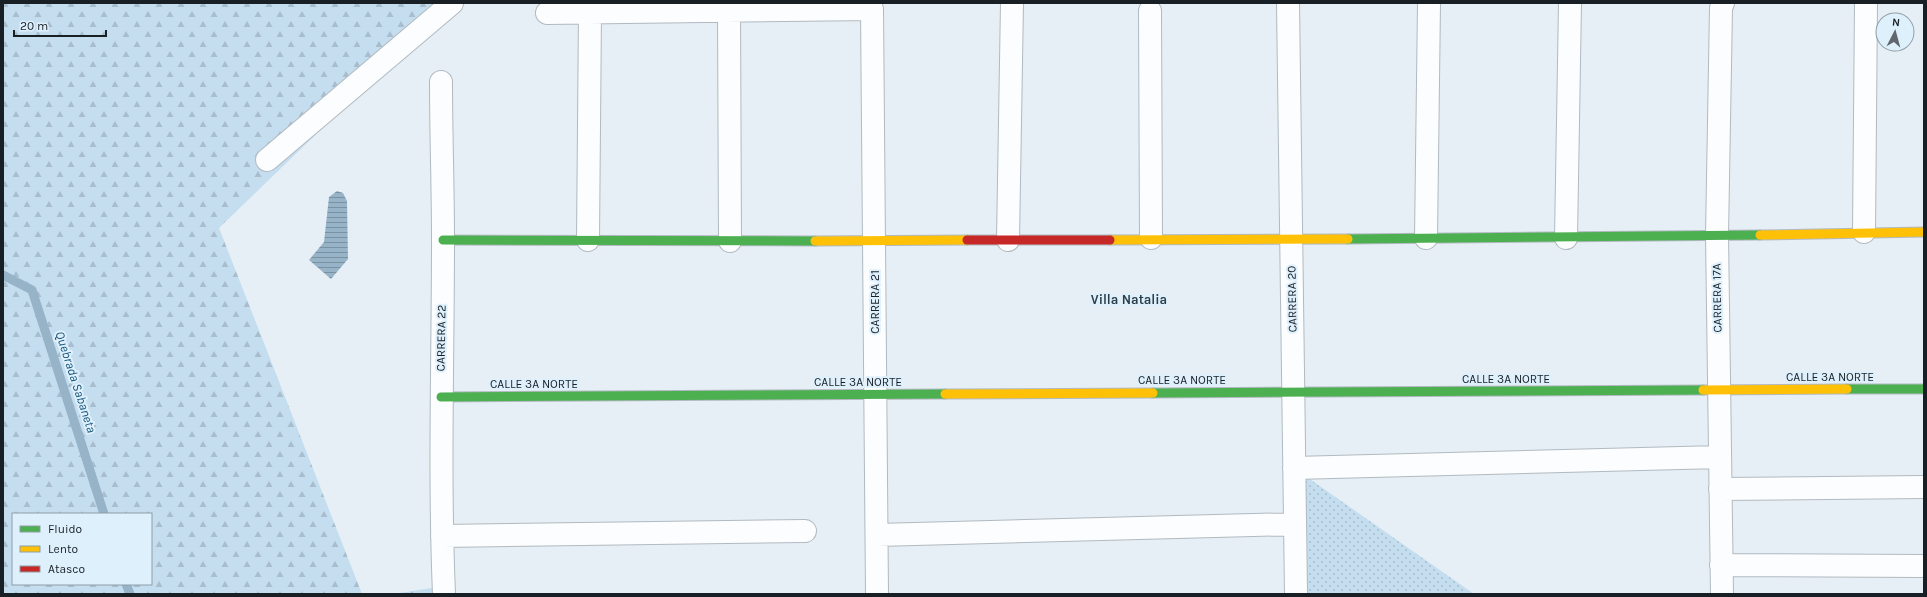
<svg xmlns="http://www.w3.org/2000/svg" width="1927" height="597" viewBox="0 0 1927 597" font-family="Karla,sans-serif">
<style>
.grass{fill:url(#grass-dots)}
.forest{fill:url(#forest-firs);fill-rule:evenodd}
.water{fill:url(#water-rules)}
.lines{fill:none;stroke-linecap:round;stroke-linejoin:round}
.stream{stroke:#96b3c7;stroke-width:9}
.street-casing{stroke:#b2bac0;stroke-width:24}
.fast-casing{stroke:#b2bac0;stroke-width:11}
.slow-casing{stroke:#b2bac0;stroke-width:11}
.jam-casing{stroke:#b2bac0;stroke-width:11}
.street{stroke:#fbfdfe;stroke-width:22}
.fast{stroke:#4caf50;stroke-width:9}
.slow{stroke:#ffc107;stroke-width:9}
.jam{stroke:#c62828;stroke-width:9}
.labels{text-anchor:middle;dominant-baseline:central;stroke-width:4;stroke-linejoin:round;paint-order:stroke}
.street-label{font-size:12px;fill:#182026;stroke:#dff0fd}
.neighbourhood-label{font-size:13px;font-weight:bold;fill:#2c3d49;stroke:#dff0fd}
.water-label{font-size:13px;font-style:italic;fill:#18567a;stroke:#dff0fd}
</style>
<defs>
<pattern id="grass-dots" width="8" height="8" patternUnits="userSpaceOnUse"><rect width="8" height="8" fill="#c4ddef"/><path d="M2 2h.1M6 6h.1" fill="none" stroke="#a8bdcd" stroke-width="1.8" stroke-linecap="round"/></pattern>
<pattern id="forest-firs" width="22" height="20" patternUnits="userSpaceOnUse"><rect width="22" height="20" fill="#c4ddef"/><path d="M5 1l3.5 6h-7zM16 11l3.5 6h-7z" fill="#a8bdcd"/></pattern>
<pattern id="water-rules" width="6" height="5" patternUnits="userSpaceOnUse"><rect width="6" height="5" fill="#96b3c7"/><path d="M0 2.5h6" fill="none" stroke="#7991a1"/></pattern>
</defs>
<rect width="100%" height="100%" fill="#e6eff6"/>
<!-- grass -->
<path class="grass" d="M1294,468L1474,594H1295Z"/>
<!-- forest -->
<path class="forest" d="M3,3H452L219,228L362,594H3ZM13,514H151V584H13Z
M432,588V594H393Z"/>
<!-- water -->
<path class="water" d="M337,191L343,193L347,201L348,259L331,279L309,260L324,242L329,197Z"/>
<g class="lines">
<!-- stream -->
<path class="stream" d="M3,275L32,290L104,514
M126,584L130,594"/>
<defs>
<path id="street" d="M1288,3L1296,594
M729,10L730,241
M1150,11L1151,238
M547,13L872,9L877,594
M441,82C441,135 443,187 443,240C443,358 439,476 444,594
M267,160L452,3
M1864,232L1866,3
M1426,238L1429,3
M1566,238L1570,3
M588,240L590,12
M1008,240L1012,3
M1294,468L1720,457
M1720,489L1924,487
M877,535L1294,524
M442,536L805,531
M1721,565L1924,566
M1722,594L1717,235L1721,8L1723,3"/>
<path id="fast" d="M1348,239L1760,235
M443,240L815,241
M1847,389H1924
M1153,393L1703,390
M441,397L945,394"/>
<path id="slow" d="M1760,235L1924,232
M1110,240L1348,239
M815,241L967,240
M1703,390L1847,389
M945,394L1153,393"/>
<path id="jam" d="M967,240H1110"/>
</defs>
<!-- street casing -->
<use href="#street" class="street-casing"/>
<!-- fast casing -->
<use href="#fast" class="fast-casing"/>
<!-- slow casing -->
<use href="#slow" class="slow-casing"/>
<!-- jam casing -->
<use href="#jam" class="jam-casing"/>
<!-- street -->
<use href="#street" class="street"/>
<!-- fast -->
<use href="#fast" class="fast"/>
<!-- slow -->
<use href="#slow" class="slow"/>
<!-- jam -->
<use href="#jam" class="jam"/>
</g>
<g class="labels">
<!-- street labels -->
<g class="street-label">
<text transform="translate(1717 298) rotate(-91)">CARRERA 17A</text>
<text transform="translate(1292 299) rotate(-91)">CARRERA 20</text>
<text transform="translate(875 302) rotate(-90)">CARRERA 21</text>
<text transform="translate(441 338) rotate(-89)">CARRERA 22</text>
<text x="1830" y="377">CALLE 3A NORTE</text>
<text x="1506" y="379">CALLE 3A NORTE</text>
<text x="1182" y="380">CALLE 3A NORTE</text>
<text x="858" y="382">CALLE 3A NORTE</text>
<text x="534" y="384">CALLE 3A NORTE</text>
</g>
<!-- neighbourhood labels -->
<g class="neighbourhood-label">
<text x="1129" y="299">Villa Natalia</text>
</g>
<!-- water labels -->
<g class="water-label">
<text transform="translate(76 382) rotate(72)">Quebrada Sabaneta</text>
</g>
</g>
<!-- border -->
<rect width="1927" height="597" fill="none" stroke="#182026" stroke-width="8"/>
<!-- legend -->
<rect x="12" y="513" width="140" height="72" fill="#dff0fd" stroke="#8f9da7"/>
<rect x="20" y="526" width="20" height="6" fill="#4caf50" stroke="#8f9da7"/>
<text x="48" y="533" font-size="12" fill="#182026">Fluido</text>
<rect x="20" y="546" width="20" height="6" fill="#ffc107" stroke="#8f9da7"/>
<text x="48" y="553" font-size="12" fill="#182026">Lento</text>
<rect x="20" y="566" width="20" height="6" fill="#c62828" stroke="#8f9da7"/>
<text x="48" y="573" font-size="12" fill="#182026">Atasco</text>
<!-- north arrow -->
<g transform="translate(1895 32) rotate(6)"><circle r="19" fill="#dff0fd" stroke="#8f9da7"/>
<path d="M0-3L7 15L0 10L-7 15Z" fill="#60686f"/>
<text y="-6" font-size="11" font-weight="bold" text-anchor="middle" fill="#182026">N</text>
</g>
<!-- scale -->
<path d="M14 30v6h92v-6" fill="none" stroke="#182026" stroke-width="2"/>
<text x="20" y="30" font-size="12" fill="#182026" stroke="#dff0fd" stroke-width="3" paint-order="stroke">20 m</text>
</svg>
